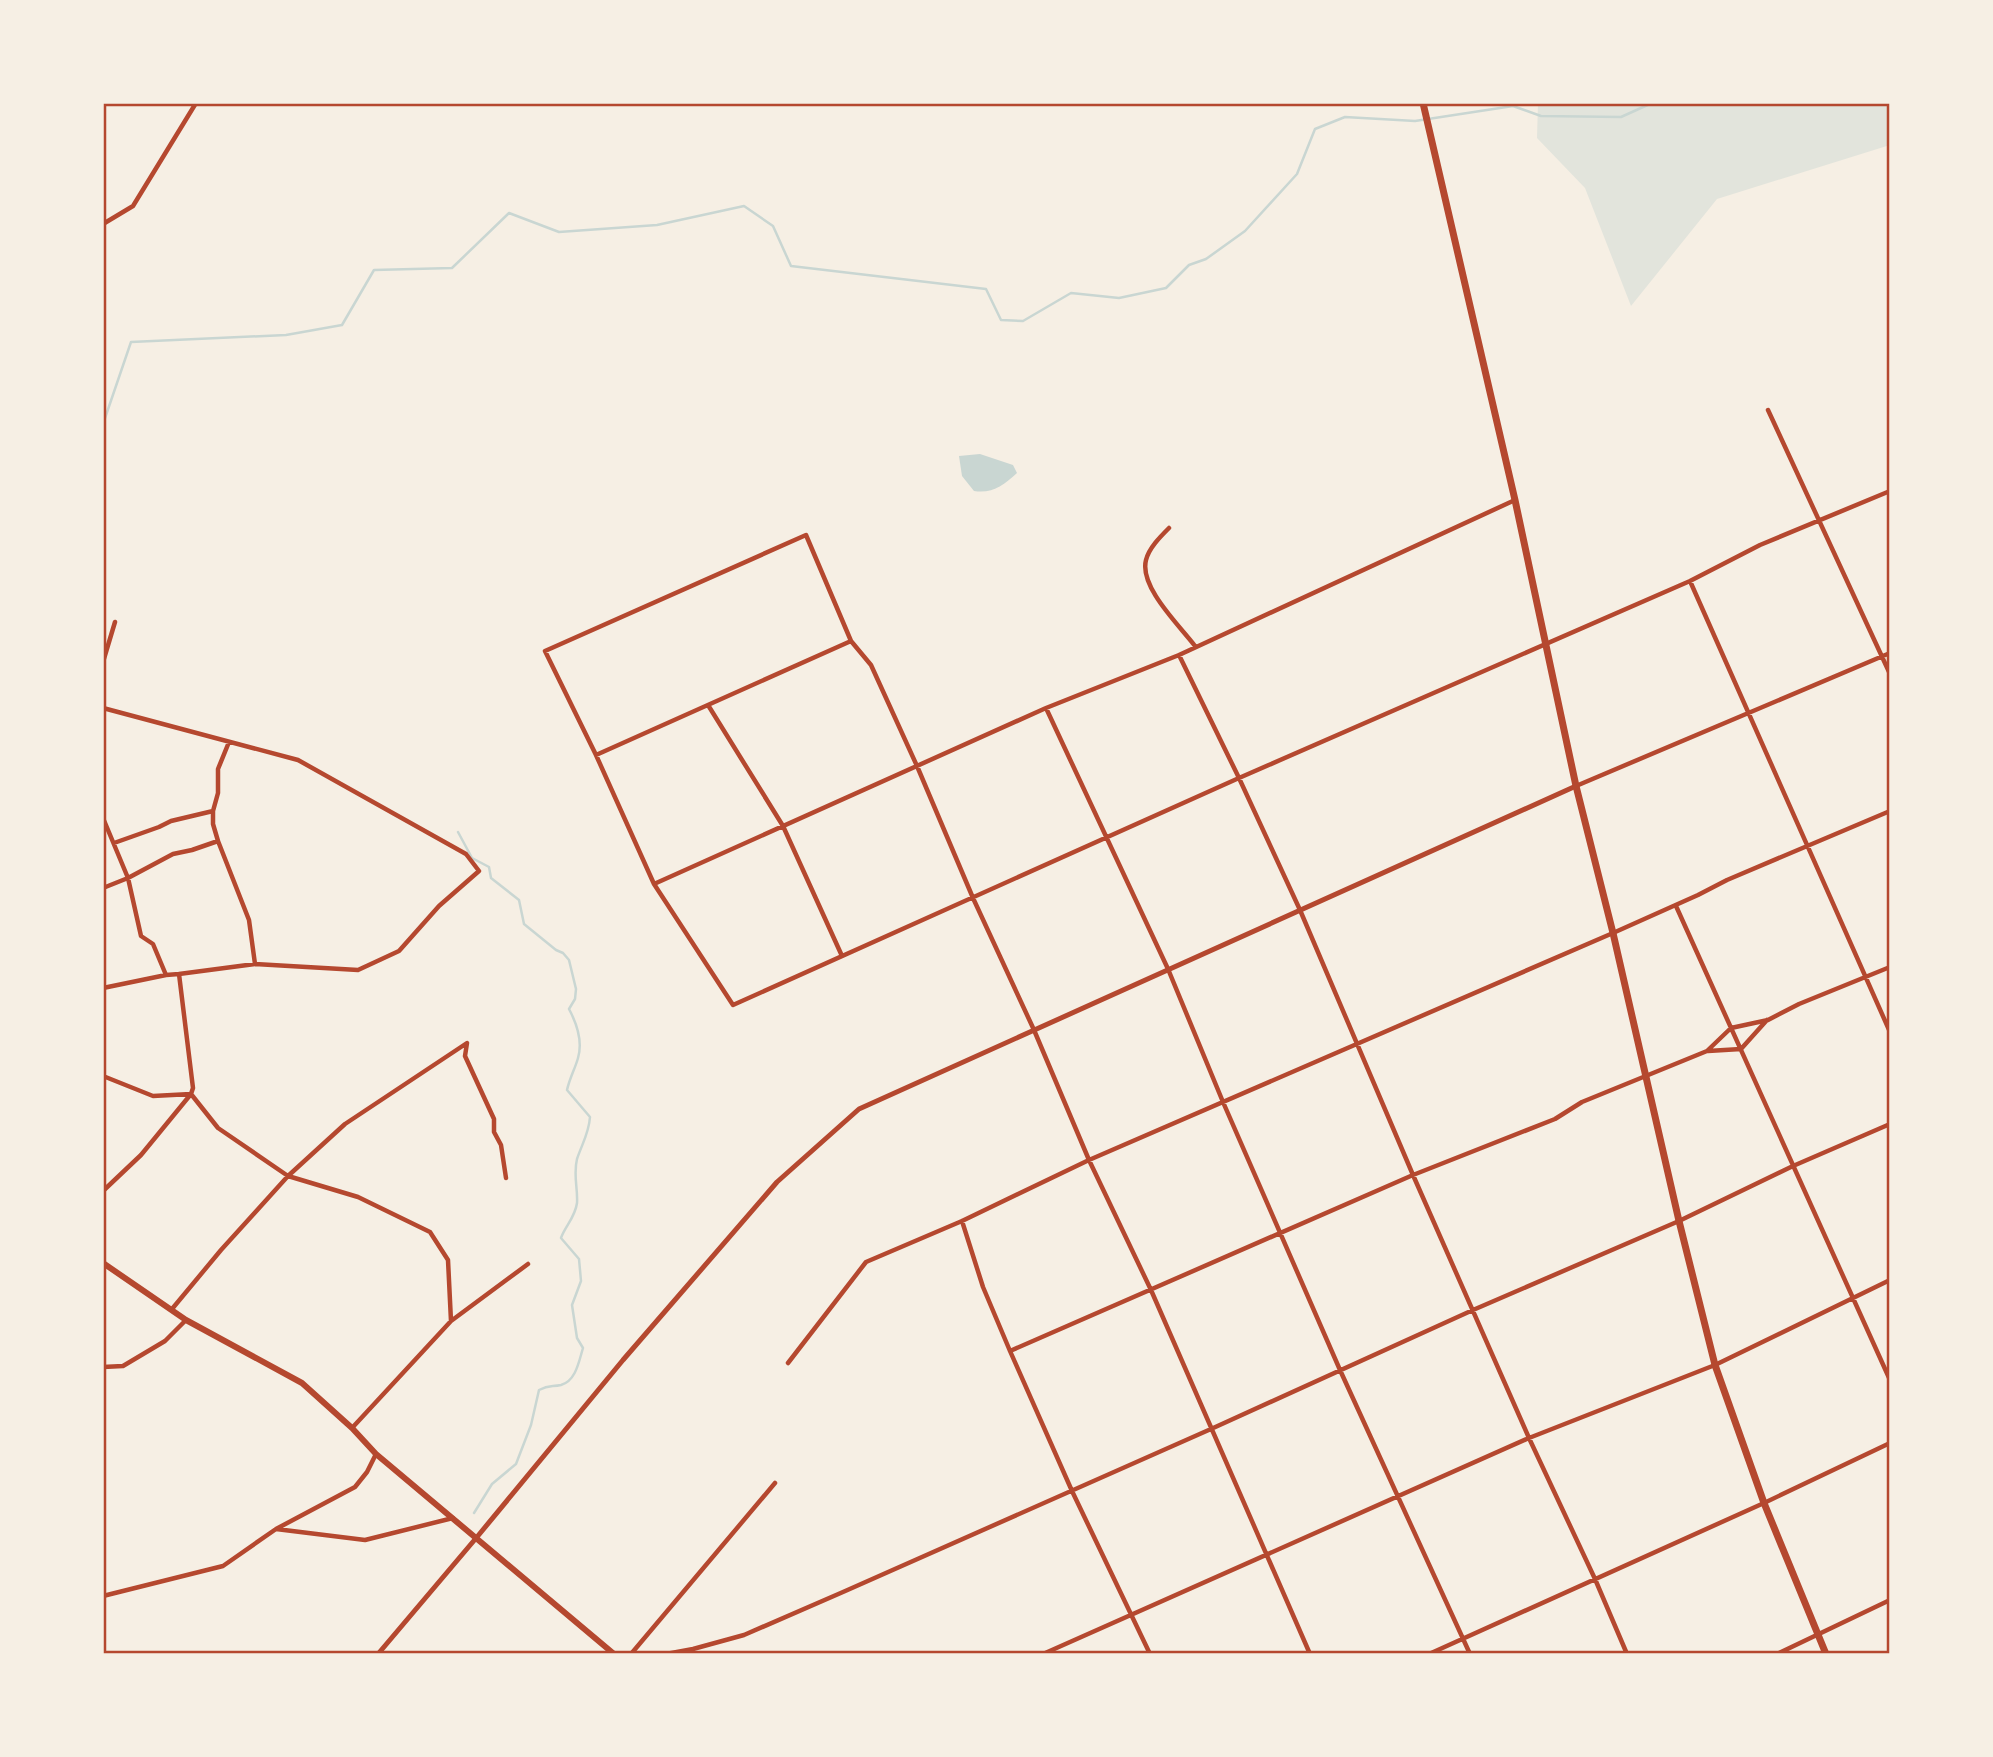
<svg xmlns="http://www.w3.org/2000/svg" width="1993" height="1757" viewBox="0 0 1993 1757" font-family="'Libre Baskerville',serif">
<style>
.green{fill:#e2e4dc}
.water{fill:#c9d6d2}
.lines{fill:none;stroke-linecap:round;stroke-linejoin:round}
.stream{stroke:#c9d6d2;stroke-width:2.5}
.minor{stroke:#b5482f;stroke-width:4.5}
.tertiary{stroke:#b5482f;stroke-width:5}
.secondary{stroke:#b5482f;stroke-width:6}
.trunk{stroke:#b5482f;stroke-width:7}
.neatline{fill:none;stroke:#b5482f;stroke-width:2.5}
</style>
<rect width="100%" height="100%" fill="#f6efe4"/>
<!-- green -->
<path class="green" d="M1538,103H1890V145L1717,199L1631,306L1585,188L1537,138Z"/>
<!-- water -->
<path class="water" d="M980,454L1013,465L1017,473C1004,485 992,494 974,491L962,476L959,456Z"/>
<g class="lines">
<!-- stream -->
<path class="stream" d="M103,424L131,342L286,335L342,325L374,270L452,268L509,213L559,232L657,225L744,206L773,226L791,266L986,289L1001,320L1023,321L1071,293L1119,298L1166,288L1189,265L1206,259L1245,231L1297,174L1315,129L1345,117L1415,121L1513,106L1541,116L1621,117L1652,103
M458,832L472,858L489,867L491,878L519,900L524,924L556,950L563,953L569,960L576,989L575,999L569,1009C577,1024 583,1041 578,1058C575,1069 570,1077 567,1090L590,1117C589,1133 582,1144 577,1159C573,1175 578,1188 577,1203C575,1218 565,1226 561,1238L579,1259L581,1281L572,1305L577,1338L583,1348C579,1361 576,1381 561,1385C551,1387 549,1385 539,1390L531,1425L516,1464L492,1484L474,1513"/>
<!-- minor -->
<path class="minor" d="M103,224L133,206L196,103
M1768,410L1890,674
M1169,528C1160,537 1149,548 1146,560C1139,587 1180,626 1195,646
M1690,581L1890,1032
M1179,655L1239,778L1300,910L1413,1175L1529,1438L1595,1579L1627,1654
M103,662L115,622
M708,705L783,826L842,956
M103,708L298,760L466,854L479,871L439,906L399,951L358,970L255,964L179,974
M1046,708L1168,969L1223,1102L1340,1370L1470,1654
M596,755L851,641
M1576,786L1890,653
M213,811L218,793V769L229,742
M103,818L128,878L141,936L153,944L166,975
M114,843L159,827L171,821L213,811V824L218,841
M654,884L1046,708L1179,655L1515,500
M103,888L128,878L173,854L192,850L218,841L249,920L255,964
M1676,906L1890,1380
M103,988L166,975L179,974L193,1088L191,1094L218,1128L288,1176L345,1124L467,1043L465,1056L494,1119V1132L501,1145L506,1178
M1708,1051L1741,1049L1767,1020
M103,1076L153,1096L191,1094L141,1155L103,1191
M962,1221L983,1287L1010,1351L1072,1491L1150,1654
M172,1309L221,1250L288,1176L358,1197L430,1232L448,1260L451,1321
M1010,1351L1413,1175L1555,1119L1582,1102L1707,1051L1731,1028L1768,1020L1799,1004L1890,967
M788,1363L866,1262L962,1221L1089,1160L1613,933L1698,895L1727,880L1890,811
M103,1367L123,1366L165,1341L186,1320
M352,1428L451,1321L528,1264
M276,1529L365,1540L453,1518
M103,1596L223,1566L276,1529L355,1487L367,1472L376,1454
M631,1654L775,1483
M666,1654L693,1649L744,1635L843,1592L1211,1429L1473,1310L1679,1221L1793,1166L1890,1124
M1043,1654L1529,1438L1715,1365L1890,1280
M1310,1654L1151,1290L1089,1160L1034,1030L973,898L917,766L871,665L851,641L806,535L545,651L596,755L654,884L733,1005L1239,778L1690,581L1760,545L1890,491
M1429,1654L1764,1503L1890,1443
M1777,1654L1890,1600"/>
<!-- tertiary -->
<path class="tertiary" d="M378,1654L477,1537L623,1360L777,1182L859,1109L1576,786"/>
<!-- secondary -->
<path class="secondary" d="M103,1263L186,1320L302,1383L352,1428L376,1454L614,1654"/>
<!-- trunk -->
<path class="trunk" d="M1423,103L1515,500L1576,786L1613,933L1679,1221L1715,1365L1764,1503L1826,1654"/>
</g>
<!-- border -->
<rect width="1993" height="1757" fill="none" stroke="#f6efe4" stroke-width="210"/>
<rect x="105" y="105" width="1783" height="1547" class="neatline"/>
</svg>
